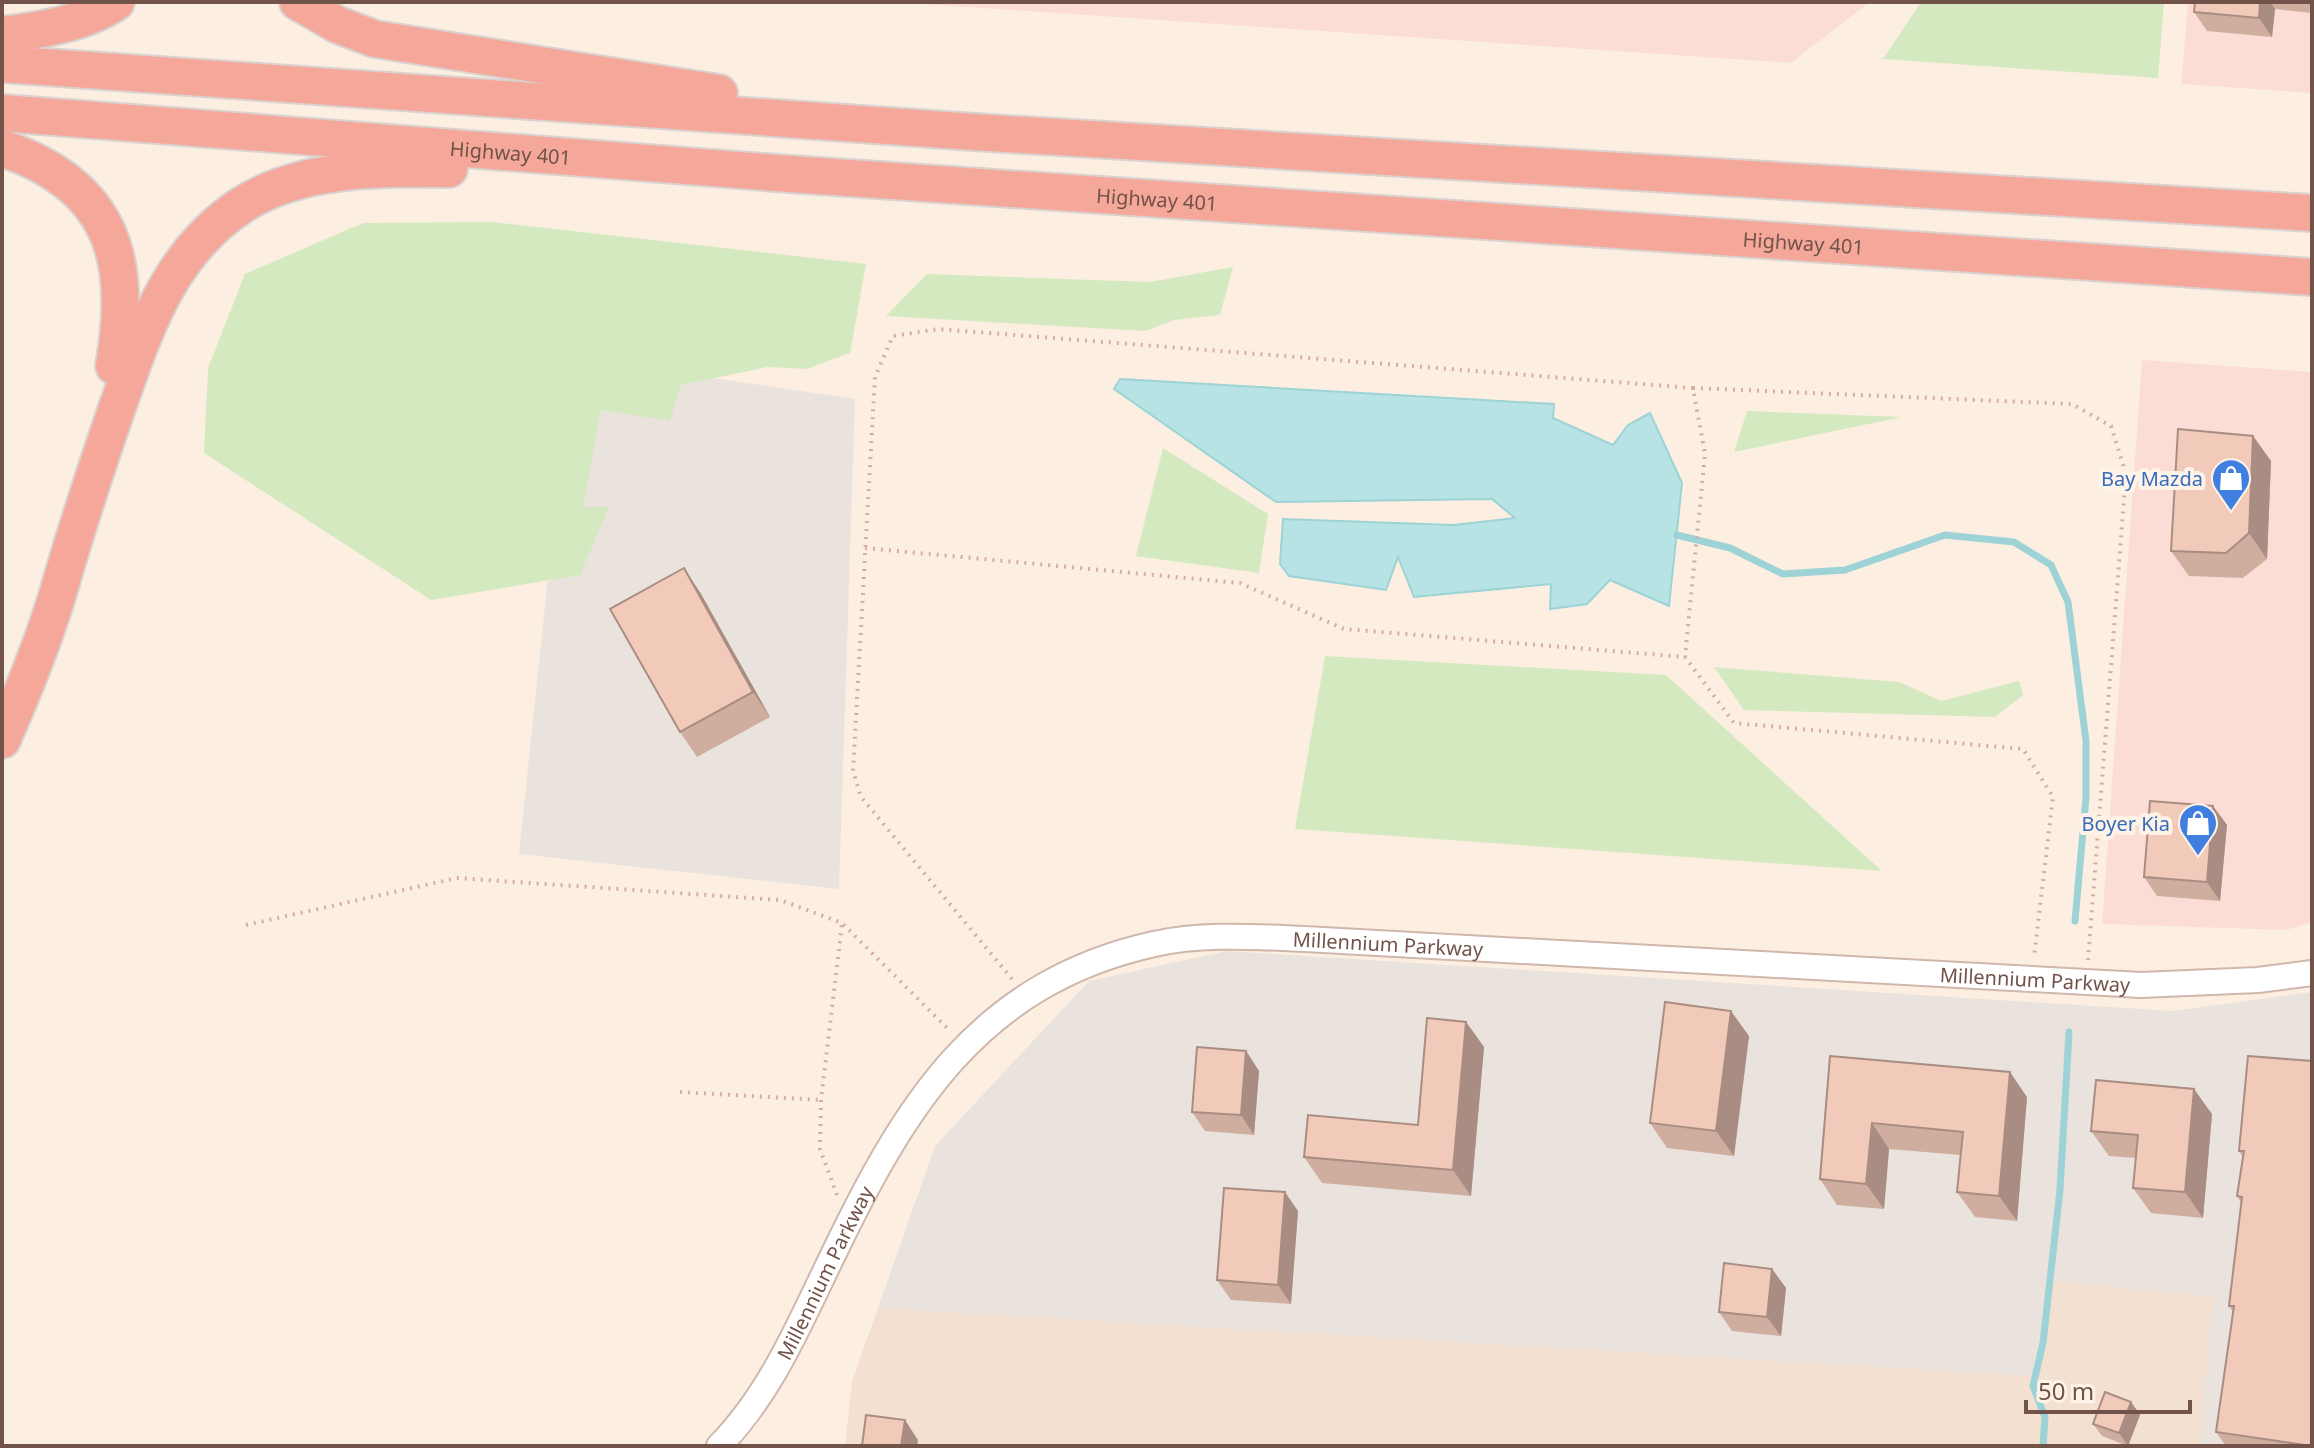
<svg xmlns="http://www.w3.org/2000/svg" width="2314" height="1448" viewBox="0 0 2314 1448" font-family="'Noto Sans',sans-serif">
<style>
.residential{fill:#f3e0d0}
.commercial{fill:#fcddd5}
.industrial{fill:#eae2dd}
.green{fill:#d5e9c1}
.water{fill:#b7e3e5;stroke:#9dd3d6;stroke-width:2}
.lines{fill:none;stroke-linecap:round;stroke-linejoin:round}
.stream{stroke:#9dd3d6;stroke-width:7}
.tertiary-casing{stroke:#cfb7ac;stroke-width:28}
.motorway-casing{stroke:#dad2d0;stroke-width:40}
.path{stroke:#d5ad9d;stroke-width:4;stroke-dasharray:2 6;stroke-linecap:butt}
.tertiary{stroke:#fff;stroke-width:24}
.motorway{stroke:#f5a799;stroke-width:36}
.wall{fill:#cfaea0}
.shaded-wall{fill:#a98d82}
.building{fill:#f1caba;stroke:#a98d82;stroke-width:2}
.labels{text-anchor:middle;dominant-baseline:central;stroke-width:8;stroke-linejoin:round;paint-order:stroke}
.street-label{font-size:20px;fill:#725349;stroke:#fff3e7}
.shop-label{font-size:20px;fill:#366cbe;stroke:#fff3e7;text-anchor:end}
</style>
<rect width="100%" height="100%" fill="#fcefe1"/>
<!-- residential -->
<path class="residential" d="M2046,1280L2213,1297L2200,1446H845L852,1381L878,1308L2035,1376Z"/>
<!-- commercial -->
<path class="commercial" d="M893,2H1870L1791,63Z
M2188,2H2312V93L2181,84Z
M2142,360L2312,372V922L2286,930L2102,924Z"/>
<!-- industrial -->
<path class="industrial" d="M571,357L855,399L839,889L519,854Z
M1227,951L2173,1011L2312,992V1446H2200L2213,1297L2047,1280L2035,1376L878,1308L935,1146L1089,981Z"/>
<!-- green -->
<path class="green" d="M1921,2H2164L2158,78L1883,59Z
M492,222L866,264L850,353L807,369L767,367L681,385L670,421L601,410L583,507H609L580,575L431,600L204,453L208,368L245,274L363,223Z
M1233,267L1220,315L1174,320L1145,331L886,316L927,274L1150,282Z
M1747,411L1902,417L1734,452Z
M1163,448L1268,514L1259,573L1136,556Z
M1325,656L1666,675L1882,871L1295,829Z
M1714,667L1899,682L1941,701L2019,681L2023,695L1995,717L1744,710Z"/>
<!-- water -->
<path class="water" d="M1120,379L1554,404L1553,418L1613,445L1628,425L1650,413L1682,483L1669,606L1610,580L1587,604L1550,609L1551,584L1414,597L1398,557L1386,590L1289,576L1280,564L1283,519L1454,525L1515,518L1492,499L1276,502L1114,389Z"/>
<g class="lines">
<!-- stream -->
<path class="stream" d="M1677,535L1730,548L1783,574L1845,570L1945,535L2014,542L2051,565L2068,602L2086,741V797L2075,921
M2043,1446L2045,1417L2033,1386L2043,1343L2060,1190L2069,1032"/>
<defs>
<g id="tertiary">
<path id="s1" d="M719,1446C772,1392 800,1322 833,1255C905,1105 979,983 1154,944C1202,933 1255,937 1305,939L2141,985L2258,980L2312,973"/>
</g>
<g id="motorway">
<path d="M298,2L338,25L375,39L719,93"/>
<path d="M2,35C40,30 84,24 116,2"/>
<path d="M2,64L974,132L2312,213"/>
<path id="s2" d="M2,113L790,174L2312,277"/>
<path d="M2,148C113,186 133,259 114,366"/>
<path d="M2,740C23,692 43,643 58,593C76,530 96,469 117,408C145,329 168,254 242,205C301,167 381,168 449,169"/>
</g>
</defs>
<!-- tertiary casing -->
<use href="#tertiary" class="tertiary-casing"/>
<!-- motorway casing -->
<use href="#motorway" class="motorway-casing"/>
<!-- path -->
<path class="path" d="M1693,388L2072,404L2111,426L2126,474L2088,960
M865,548L1240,583L1344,629L1685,657L1734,723L2023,749L2053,797L2034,957
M246,925L457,878L780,900L842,923L951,1032
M1012,979L861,797L853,771L875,377L893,336L938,329L1693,388L1705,454L1685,657
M680,1092L821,1100
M837,1195L820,1149L821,1100L842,924"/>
<!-- tertiary -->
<use href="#tertiary" class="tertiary"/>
<!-- motorway -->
<use href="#motorway" class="motorway"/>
</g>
<!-- wall -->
<path class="wall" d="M2195,2H2312V13L2275,9L2272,37L2207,31L2194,12Z
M2253,436L2271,461L2267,559L2243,578L2189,576L2171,551Z
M684,568L701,594L770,717L697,757L680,732Z
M2213,806L2227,825L2220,901L2157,896L2144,877Z
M1466,1022L1484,1047L1471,1196L1322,1183L1304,1157L1418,1125Z
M1749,1036L1734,1156L1667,1148L1650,1123Z
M1246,1051L1259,1071L1254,1135L1205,1131L1192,1112Z
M1830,1056L2027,1097L2017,1221L1975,1217L1957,1192L1960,1155L1889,1149L1884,1209L1837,1205L1820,1179Z
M2248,1056L2312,1446H2226L2216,1432L2233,1312L2229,1306L2241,1202L2237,1196L2243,1157L2239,1151Z
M2212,1114L2203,1218L2151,1213L2133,1188L2136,1158L2109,1156L2091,1131Z
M1298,1211L1291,1304L1231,1300L1217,1280Z
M1772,1269L1786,1288L1781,1336L1732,1331L1719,1312Z
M2131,1402L2140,1415L2128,1446L2102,1436L2093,1424Z"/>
<!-- shaded-wall -->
<path class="shaded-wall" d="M2260,2H2270L2275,9L2272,37L2259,18Z
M2253,436L2271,461L2267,559L2249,533Z
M684,568L701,594L770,717L753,692Z
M2213,806L2227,825L2220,901L2207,882Z
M1731,1011L1749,1036L1734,1156L1716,1131Z
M1466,1022L1484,1047L1471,1196L1453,1170Z
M1246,1051L1259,1071L1254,1135L1241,1115Z
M2010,1072L2027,1097L2017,1221L1999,1196Z
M2194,1089L2212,1114L2203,1218L2185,1192Z
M1872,1123L1889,1149L1884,1209L1866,1184Z
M1285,1192L1298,1211L1291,1304L1278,1285Z
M1772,1269L1786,1288L1781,1336L1767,1317Z
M2131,1402L2140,1415L2128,1446L2119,1433Z
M905,1420L918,1440L917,1446H901Z"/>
<!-- building -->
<path class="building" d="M2195,2H2260L2259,18L2194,12Z
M2178,429L2253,436L2249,533L2226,553L2171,551Z
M684,568L753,692L680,732L610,609Z
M2150,801L2213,806L2207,882L2144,877Z
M1665,1002L1731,1011L1716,1131L1650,1123Z
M1427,1018L1466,1022L1453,1170L1304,1157L1308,1115L1418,1125Z
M1197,1047L1246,1051L1241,1115L1192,1112Z
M1830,1056L2010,1072L1999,1196L1957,1192L1963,1132L1872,1123L1866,1184L1820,1179Z
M2248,1056L2312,1061V1446L2216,1432L2234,1306H2229L2242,1197L2237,1196L2244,1151H2239Z
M2096,1080L2194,1089L2185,1192L2133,1188L2138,1135L2091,1131Z
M1224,1188L1285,1192L1278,1285L1217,1280Z
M1724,1263L1772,1269L1767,1317L1719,1312Z
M2105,1392L2131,1402L2119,1433L2093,1424Z
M866,1415L905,1420L901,1446H862Z"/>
<!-- icons -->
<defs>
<symbol id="shop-pin" viewBox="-11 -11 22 30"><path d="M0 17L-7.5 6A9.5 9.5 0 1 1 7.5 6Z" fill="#3f7fe0" stroke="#fff3e7"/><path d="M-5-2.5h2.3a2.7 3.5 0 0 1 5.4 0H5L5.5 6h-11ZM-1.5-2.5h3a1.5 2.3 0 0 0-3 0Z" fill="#fff"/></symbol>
</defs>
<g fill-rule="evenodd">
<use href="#shop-pin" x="2209" y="456" width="44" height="60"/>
<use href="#shop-pin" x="2176" y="801" width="44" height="60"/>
</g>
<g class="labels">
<!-- street labels -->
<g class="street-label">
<text stroke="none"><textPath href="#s2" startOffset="510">Highway 401</textPath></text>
<text stroke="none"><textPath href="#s2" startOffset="1158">Highway 401</textPath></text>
<text stroke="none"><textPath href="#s2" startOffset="1806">Highway 401</textPath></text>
<text stroke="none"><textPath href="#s1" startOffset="924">Millennium Parkway</textPath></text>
<text stroke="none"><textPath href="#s1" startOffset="1572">Millennium Parkway</textPath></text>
<text stroke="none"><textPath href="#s1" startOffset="204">Millennium Parkway</textPath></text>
</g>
<!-- shop labels -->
<g class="shop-label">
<text x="2203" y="478">Bay Mazda</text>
<text x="2170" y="823">Boyer Kia</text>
</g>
</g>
<!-- border -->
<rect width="2314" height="1448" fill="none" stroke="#725349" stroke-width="8"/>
<!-- scale -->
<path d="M2026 1400v12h164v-12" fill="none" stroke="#725349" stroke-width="4"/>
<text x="2038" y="1400" font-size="24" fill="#725349" stroke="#fff3e7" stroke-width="6" paint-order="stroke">50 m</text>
</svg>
